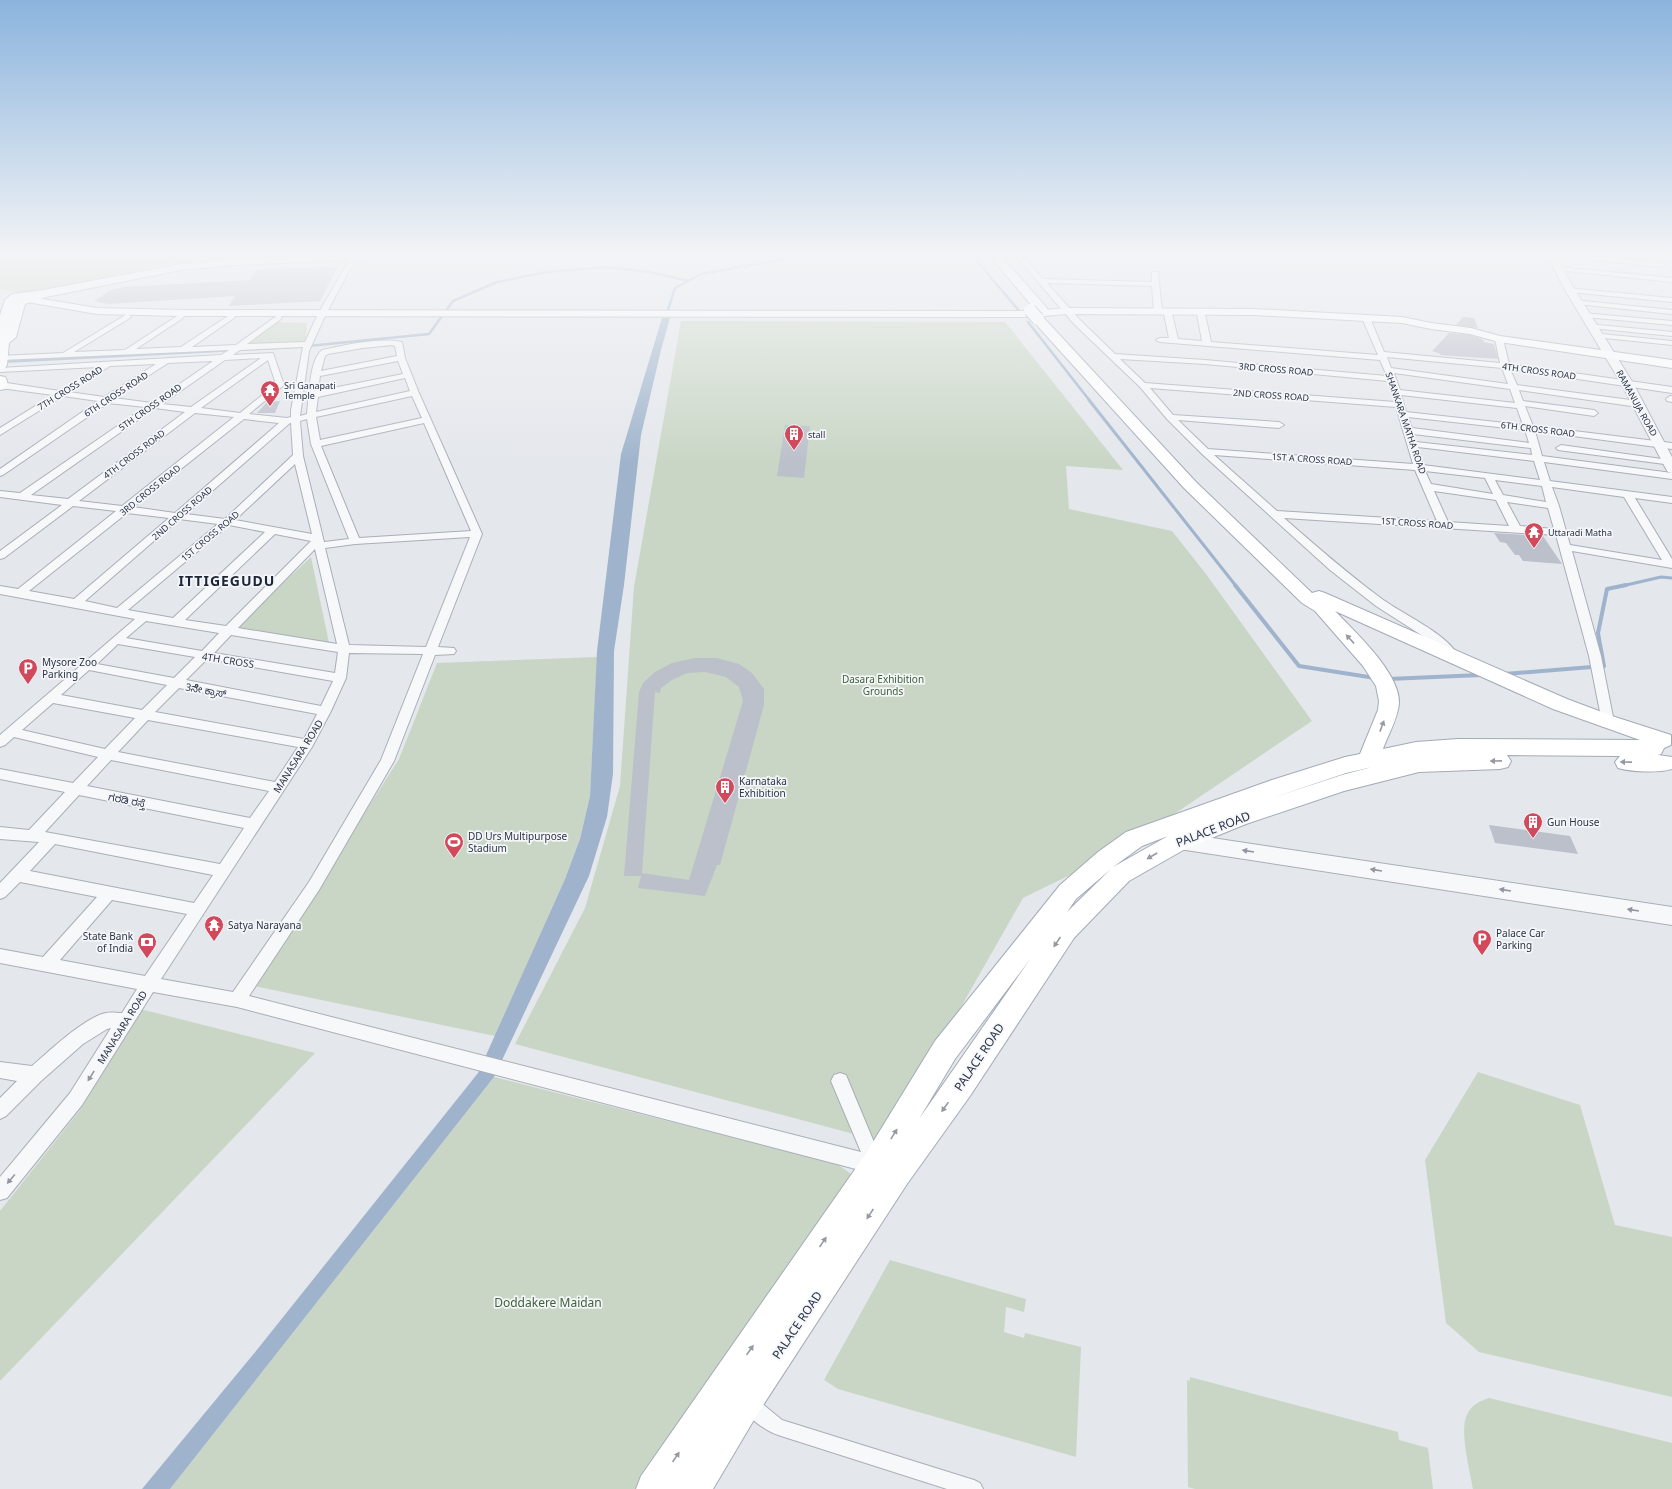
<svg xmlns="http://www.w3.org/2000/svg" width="1672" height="1489" viewBox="0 0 1672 1489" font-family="'Noto Sans','Noto Sans Kannada',sans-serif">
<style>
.green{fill:#c9d6c5}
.water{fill:#9fb4cc}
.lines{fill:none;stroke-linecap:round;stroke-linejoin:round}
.stream-far2{stroke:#9fb4cc;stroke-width:2.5}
.stream-far1{stroke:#9fb4cc;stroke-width:3}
.stream{stroke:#9fb4cc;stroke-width:4}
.building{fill:#bbc0ca;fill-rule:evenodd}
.pedestrian-casing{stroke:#a9aeb7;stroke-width:2}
.minor-casing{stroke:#a9aeb7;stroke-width:2}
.tertiary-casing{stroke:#a9aeb7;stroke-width:2}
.secondary-casing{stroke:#a9aeb7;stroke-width:2}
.primary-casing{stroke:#a3abb8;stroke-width:2}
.pedestrian{fill:#f7f8fa;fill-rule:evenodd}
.minor{fill:#f7f8fa;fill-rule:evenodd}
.tertiary{fill:#f7f8fa;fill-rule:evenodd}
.secondary{fill:#fff;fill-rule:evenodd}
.primary{fill:#fff;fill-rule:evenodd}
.primary-bridge-casing{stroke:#a3abb8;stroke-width:14;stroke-linecap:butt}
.primary-bridge{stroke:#fff;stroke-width:12}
.oneway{fill:#959aa2}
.oneway2{fill:#9196a0}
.labels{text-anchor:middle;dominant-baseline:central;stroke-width:3.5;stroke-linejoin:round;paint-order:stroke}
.far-street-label{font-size:9px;fill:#2b3445;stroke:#f4f6f9}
.far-poi-label{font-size:9px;fill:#2b3445;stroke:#f4f6f9;text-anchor:start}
.street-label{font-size:10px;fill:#2b3445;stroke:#f4f6f9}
.poi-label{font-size:10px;fill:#2b3445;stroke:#f4f6f9;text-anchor:start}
.park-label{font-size:10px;fill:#3f6138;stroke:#f4f6f9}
.near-street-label{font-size:12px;fill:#2b3445;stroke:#f4f6f9}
.near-park-label{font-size:12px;fill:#3f6138;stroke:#f4f6f9}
.district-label{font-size:14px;font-weight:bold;letter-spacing:1px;fill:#1d2536;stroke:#f4f6f9}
</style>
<rect width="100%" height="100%" fill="#e4e7ec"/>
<!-- green -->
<path class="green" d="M0,255H265L225,256L164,264L102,280L26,294L0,289Z
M681,321L1005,322L1123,470L1066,466L1069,509L1172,531L1206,574L1312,721L1121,850L1023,898L884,1142L515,1044L585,908L620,786L634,587Z
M273,322L307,323L305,343L242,346Z
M311,557L329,643L235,628Z
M597,657L590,796L580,839L565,879L495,1036L254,986L399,759L437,663Z
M140,1009L315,1053L0,1381V1211L80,1110Z
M1478,1072L1580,1105L1615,1225L1672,1237V1397L1479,1352L1446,1323L1425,1160Z
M494,1077L837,1164L851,1174L855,1194L635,1489H170Z
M890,1260L1026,1299L1024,1312L1006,1307L1004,1332L1024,1338L1025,1333L1081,1347L1076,1457L838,1389L824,1380Z
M1190,1377L1398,1432L1399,1440L1428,1448L1433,1489H1195L1188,1487L1187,1380L1190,1381Z
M1489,1398L1672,1443V1489H1473C1470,1471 1459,1430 1467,1415C1471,1405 1480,1401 1489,1398Z"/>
<!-- water -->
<path class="water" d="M662,318H670L661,350L641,435L624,585L614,651L613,774L607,817L589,876L494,1077L170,1489H142L256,1351L478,1073L565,879L580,839L590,796L597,651L621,454Z"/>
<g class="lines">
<!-- stream-far2 -->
<path class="stream-far2" d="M972,255L1020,312
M666,316L675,288L701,274L808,255
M1028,322L1090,401
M308,346L429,334L453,301L497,282L547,272L605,267L650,272L688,281
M0,362L297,347"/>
<!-- stream-far1 -->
<path class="stream-far1" d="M1089,400L1236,586
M1622,586L1661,577L1672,578"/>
<!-- stream -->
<path class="stream" d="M1235,585L1299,666L1375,678
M1504,674L1604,666L1598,633L1607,589L1626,585
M1388,679L1481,675"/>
</g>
<!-- building -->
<path class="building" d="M338,266L320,301L229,306L235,296L108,304L94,301L109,291L123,287L250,280L256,270Z
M1463,317L1474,318L1478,328L1456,325Z
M1449,333L1470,335L1482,339L1484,342L1494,344L1498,359L1439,355L1441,354L1432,351Z
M280,401L275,413H257L267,402Z
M785,425L810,426L804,478L777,476Z
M1494,533L1543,536L1562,564L1523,561L1519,555H1515L1506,543L1500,542Z
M695,658H717L739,664L752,673L764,689V705L720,865H717L705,896L638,888L641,876H624L639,692L643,683L655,672L672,663ZM705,672L726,677L739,687L743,701L689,880L642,873L655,692L660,693L661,688L672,680L687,673Z
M1489,825L1570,836L1578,854L1495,843Z"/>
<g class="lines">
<defs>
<path id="pedestrian" d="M748,1395L754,1397L782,1420L974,1480L980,1483L983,1489H947L778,1435C764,1430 746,1417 740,1403L742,1397Z"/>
<path id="minor" d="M352,255L357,256L326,314L309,351L300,416L307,414C309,398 309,360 322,350C345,345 379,337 402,342L405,358L419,393L482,534L438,647L454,648L456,651L454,654L435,655L394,761L319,890L249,996L861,1152L831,1081L834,1075L840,1073L846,1075L881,1159L884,1165L881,1171L875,1174L237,1007L153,992L82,1105L7,1198L0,1200V1177L70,1093L111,1028L107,1029L83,1044L41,1081L6,1116L0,1119V1098L17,1081L0,1078V1062L32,1066C48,1052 85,1017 106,1013C111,1012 117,1013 122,1013L137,989L0,963V949L43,957L97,897L20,882L5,897L0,899V883L39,842L0,839V827L29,830L65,792L0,779V769L73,783L98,757L14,737L5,745L0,747V735L135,619L0,594V586L18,589L116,511L73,506L4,558L0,559V551L62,505L0,497V491L20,493L145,407L108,403L3,475L0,476V469L98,401L63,396L0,435V428L53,395L0,388V382L60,391L98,367L0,372V368L221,355L229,350L1,360L0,356L63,353L127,314L131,316L130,318L74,352L125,350L180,314L184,316L183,318L136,349L181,347L231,314L235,316L234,318L192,347L236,345L278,315L282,317L281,319L247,344L305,342L318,314ZM392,345L395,346L397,356L321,371L325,356L328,354L363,348ZM303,347L291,410V417L287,418L249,414L284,385L273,353L233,355L240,350ZM261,358L191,407L162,404L225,360ZM268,360L276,384L240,413L201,408ZM213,361L152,403L114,398L168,363ZM398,361L403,374L318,391L320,376ZM156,364L104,397L69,392L110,366ZM405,378L410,391L316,412L318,397ZM412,396L422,418L320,440L316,417ZM155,408L185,412L68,499L31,495ZM195,413L234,417L122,506L79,501ZM244,419L279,423L175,513L133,507ZM307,419L311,444L349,539L324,542L303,456L300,421ZM290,423H291L293,455L225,519L186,514ZM424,423L471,531L359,538L321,446ZM295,464L312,534L235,520ZM127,513L169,518L74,599L29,591ZM179,519L218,524L117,608L85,601ZM229,525L265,532L173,618L128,610ZM275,534L311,541L226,626L185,620ZM470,537L426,647L349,645L325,548L355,544ZM315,549L337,644L238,628ZM146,621L219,633L202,651L126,638ZM231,635L338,652L335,673L214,653ZM118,644L195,657L174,678L97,664ZM349,653L423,654L381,760L309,882L233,992L161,979L312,747L331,711L346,678ZM207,659L333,681L321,706L186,680ZM89,670L167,685L142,710L61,695ZM179,688L317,714L304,739L155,712ZM53,703L135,718L105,749L22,730ZM148,720L298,747L275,782L118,752ZM111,760L269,791L250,818L87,786ZM79,795L244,828L220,864L45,832ZM55,844L213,875L194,903L30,871ZM112,900L187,914L145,976L60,960Z
M1015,255H1021L1043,279L1152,282V272H1158L1162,311L1158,313L1154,311L1152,286L1047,283L1080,320L1115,354L1205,360L1387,376L1380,360L1160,342L1156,340L1160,338H1169L1164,314L1168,312L1172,314L1178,339L1202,341L1197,314L1201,312L1205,314L1211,342L1378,355L1362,318L1366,316L1370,318L1384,352L1500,363L1495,339L1499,337L1503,339L1509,364L1672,387V393L1510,369L1517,385L1638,401L1642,404L1638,407L1519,390L1523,401L1594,410L1598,413L1594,416L1525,406L1533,426L1672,443V449L1535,431L1542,456L1672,473V479L1544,462L1550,481L1672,497V503L1635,498L1672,559V568L1572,551L1601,656L1614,722L1612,725L1608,727L1604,725L1602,722L1589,656L1556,535L1284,518C1316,546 1348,574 1382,599C1404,615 1444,632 1458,655L1456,658H1448L1429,640L1376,606L1330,570L1202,454L1167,419L1140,387L1074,324ZM1387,357L1502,368L1508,384L1391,368ZM1120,359L1205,364L1388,381L1395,402L1145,383ZM1394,373L1510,389L1515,403L1400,390ZM1150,388L1396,407L1413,464L1208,449L1178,420L1279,428L1284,425L1279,422L1173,415ZM1401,395L1517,408L1523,425L1406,412ZM1408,417L1525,430L1529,443L1412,428ZM1413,434L1531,448L1532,455L1416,442ZM1418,447L1534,461L1540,480L1423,465ZM1214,455L1415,470L1437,521L1277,511ZM1425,471L1485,478L1493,494L1431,484ZM1495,480L1542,486L1546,502L1503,495ZM1552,487L1624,497L1662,560L1570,545L1559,506ZM1434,491L1496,500L1509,526L1448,522ZM1507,502L1548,508L1554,529L1520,526Z
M1563,255H1582L1662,263L1666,265L1662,267L1566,257Z
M1559,267L1672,278V282L1557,270V268Z
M1567,288L1672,298V302L1570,292L1566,290Z
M1574,300L1672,310V314L1577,304H1574Z
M1582,313L1672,321V325L1585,317L1581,315Z
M1588,324L1672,332V336L1591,328H1588Z
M1602,334L1672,341V345L1605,338L1601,336Z
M1670,396H1672V402L1667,401L1666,399Z
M1561,445L1669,460L1672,461V465L1558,450L1556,448Z"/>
<path id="tertiary" d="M1547,255H1555L1575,290L1633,383L1672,457V473L1668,472L1666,469L1621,383L1565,290Z
M1179,833L1672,907V925L1179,849L1172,846L1170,841L1172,836Z"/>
<path id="secondary" d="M25,296L97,308L183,310L1033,311L1067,308L1254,309L1402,317L1431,323L1471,328L1500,336L1672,360V368L1499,342L1470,334L1431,329L1402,323L1254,315L1067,314L1033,317L183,316L97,314L21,301L20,299L21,297Z"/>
<path id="primary" d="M327,255H400L394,258L236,265L181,270L46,297L25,304L16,337L9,343L7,365L5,368L0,369V337L2,336L0,337V315L5,300L12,294L43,290L181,264L236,259Z
M989,255H1000L1046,307L1048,310L1046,313H1038Z
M1038,315L1042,316L1196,482L1312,593L1319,591L1325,593L1567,699L1615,717L1671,735V745L1664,748L1661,754L1658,755L1672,757V769C1658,773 1632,772 1618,768L1615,762L1620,756L1507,755L1511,761L1508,767L1500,769L1419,772L1344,791L1246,824L1187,848L1129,881L1074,938L970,1096L907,1184L758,1413L713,1489H636L641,1476L865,1155L935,1041L1060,885L1098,852L1126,832L1272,780L1345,757L1360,754L1378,710L1379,701L1376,686L1363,666L1315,611L1302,603L1184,488L1034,322L1032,319L1034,316ZM1335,611L1553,709L1640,740L1458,739L1416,742L1383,749C1388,735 1398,718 1399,703C1400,673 1355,632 1335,611ZM1372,767L1342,775L1272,798L1346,773ZM1168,836L1113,867L1142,846ZM1111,869L1067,912L1076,899ZM1031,958L919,1119L955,1059Z
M0,376L5,377C8,381 8,385 5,389L0,390Z"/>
</defs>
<!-- pedestrian casing -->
<use href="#pedestrian" class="pedestrian-casing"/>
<!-- minor casing -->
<use href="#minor" class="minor-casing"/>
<!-- tertiary casing -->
<use href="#tertiary" class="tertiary-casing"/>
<!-- secondary casing -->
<use href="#secondary" class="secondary-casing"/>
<!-- primary casing -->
<use href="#primary" class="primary-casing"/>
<!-- pedestrian -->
<use href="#pedestrian" class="pedestrian"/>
<!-- minor -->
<use href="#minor" class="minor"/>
<!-- tertiary -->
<use href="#tertiary" class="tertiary"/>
<!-- secondary -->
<use href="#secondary" class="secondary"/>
<!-- primary -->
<use href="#primary" class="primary"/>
<defs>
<path id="primary-bridge" d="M1030,310L1038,319"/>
</defs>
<!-- primary-bridge casing -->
<use href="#primary-bridge" class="primary-bridge-casing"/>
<!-- primary-bridge -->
<use href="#primary-bridge" class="primary-bridge"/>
</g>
<!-- one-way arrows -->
<defs><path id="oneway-solid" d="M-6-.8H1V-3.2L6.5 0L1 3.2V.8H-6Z"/></defs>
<g class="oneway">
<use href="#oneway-solid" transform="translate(1350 639) rotate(-133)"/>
<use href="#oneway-solid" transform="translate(1382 726) rotate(-70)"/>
<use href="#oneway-solid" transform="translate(1496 761) rotate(179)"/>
<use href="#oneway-solid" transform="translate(1626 762) rotate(-179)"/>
<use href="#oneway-solid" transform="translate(1152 856) rotate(150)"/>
<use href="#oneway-solid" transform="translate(1057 942) rotate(124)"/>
<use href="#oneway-solid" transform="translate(945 1107) rotate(125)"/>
<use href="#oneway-solid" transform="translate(894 1134) rotate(-58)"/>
<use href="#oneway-solid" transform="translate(870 1214) rotate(124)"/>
<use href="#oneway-solid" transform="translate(823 1242) rotate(-56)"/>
<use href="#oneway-solid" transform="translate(750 1350) rotate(-55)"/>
<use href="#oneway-solid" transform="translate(676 1457) rotate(-56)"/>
</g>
<g class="oneway2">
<use href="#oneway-solid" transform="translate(1248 851) rotate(-171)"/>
<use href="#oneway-solid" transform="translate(1376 870) rotate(-171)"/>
<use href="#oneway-solid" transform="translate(1505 890) rotate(-171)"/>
<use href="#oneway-solid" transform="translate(1633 910) rotate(-171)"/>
<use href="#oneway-solid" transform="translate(91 1076) rotate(122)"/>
<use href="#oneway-solid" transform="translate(11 1179) rotate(130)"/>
</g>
<!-- sky -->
<linearGradient id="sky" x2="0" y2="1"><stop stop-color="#8bb4dd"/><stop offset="0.55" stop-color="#f3f4f6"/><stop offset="1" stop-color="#f3f4f6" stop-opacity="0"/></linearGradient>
<rect width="1672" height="463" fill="url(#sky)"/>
<!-- icons -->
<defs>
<symbol id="temple-pin" viewBox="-11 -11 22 30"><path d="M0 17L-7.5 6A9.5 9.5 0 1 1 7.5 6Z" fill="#d1495b" stroke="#f4f6f9"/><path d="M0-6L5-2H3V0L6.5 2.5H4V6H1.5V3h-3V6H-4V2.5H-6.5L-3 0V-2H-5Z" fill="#fff"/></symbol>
<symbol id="building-pin" viewBox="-11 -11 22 30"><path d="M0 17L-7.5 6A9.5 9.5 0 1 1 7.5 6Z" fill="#d1495b" stroke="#f4f6f9"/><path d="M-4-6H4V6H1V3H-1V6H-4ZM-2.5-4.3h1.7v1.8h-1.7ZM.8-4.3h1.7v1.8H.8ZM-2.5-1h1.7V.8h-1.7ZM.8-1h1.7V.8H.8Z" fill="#fff"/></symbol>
<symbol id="parking-pin" viewBox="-11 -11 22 30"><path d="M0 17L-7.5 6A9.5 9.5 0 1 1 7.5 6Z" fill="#d1495b" stroke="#f4f6f9"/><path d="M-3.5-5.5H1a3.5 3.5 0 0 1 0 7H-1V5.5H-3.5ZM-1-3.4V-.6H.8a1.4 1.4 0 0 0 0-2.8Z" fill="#fff"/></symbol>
<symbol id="stadium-pin" viewBox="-11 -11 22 30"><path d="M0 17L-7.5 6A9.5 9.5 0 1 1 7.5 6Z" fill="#d1495b" stroke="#f4f6f9"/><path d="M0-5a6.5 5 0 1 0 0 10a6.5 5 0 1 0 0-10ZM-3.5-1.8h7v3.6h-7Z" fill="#fff"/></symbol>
<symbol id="bank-pin" viewBox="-11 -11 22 30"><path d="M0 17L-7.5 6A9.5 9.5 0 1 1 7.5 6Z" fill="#d1495b" stroke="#f4f6f9"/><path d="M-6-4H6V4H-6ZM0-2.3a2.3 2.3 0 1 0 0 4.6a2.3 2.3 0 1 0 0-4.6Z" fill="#fff"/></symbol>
</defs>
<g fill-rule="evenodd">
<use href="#temple-pin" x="259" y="379" width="22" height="30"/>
<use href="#building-pin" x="783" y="423" width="22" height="30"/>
<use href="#temple-pin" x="1523" y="521" width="22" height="30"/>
<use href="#parking-pin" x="17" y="657" width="22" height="30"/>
<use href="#building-pin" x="714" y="776" width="22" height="30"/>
<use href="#building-pin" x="1522" y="811" width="22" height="30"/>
<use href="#stadium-pin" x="443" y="831" width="22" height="30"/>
<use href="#temple-pin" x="203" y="914" width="22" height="30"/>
<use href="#parking-pin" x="1471" y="928" width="22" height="30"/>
<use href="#bank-pin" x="136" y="931" width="22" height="30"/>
</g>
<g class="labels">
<!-- far-street labels -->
<g class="far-street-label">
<text transform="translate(1276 369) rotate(5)">3RD CROSS ROAD</text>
<text transform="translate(1539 371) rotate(8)">4TH CROSS ROAD</text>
<text transform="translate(70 388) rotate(-32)">7TH CROSS ROAD</text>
<text transform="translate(116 394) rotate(-33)">6TH CROSS ROAD</text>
<text transform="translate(1271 395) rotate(4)">2ND CROSS ROAD</text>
<text transform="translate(1637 403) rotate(61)">RAMANUJA ROAD</text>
<text transform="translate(150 407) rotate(-35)">5TH CROSS ROAD</text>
<text transform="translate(1406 423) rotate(71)">SHANKARA MATHA ROAD</text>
<text transform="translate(1538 429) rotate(7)">6TH CROSS ROAD</text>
<text transform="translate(134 454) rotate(-37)">4TH CROSS ROAD</text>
<text transform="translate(1312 459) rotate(4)">1ST A CROSS ROAD</text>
<text transform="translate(150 490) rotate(-39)">3RD CROSS ROAD</text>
<text transform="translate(182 513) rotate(-41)">2ND CROSS ROAD</text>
<text transform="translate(1417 523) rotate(4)">1ST CROSS ROAD</text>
<text transform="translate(210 536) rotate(-40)">1ST CROSS ROAD</text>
</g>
<!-- far-poi labels -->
<g class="far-poi-label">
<text x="284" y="385">Sri Ganapati<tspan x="284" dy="10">Temple</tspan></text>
<text x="808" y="434">stall</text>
<text x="1548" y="532">Uttaradi Matha</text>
</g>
<!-- street labels -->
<g class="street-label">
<text transform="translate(228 660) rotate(9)">4TH CROSS</text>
<text transform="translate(206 690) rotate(10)">3ನೆೇ ಕ್ರಾಸ್</text>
<text transform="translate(298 756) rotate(-58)">MANASARA ROAD</text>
<text transform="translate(127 800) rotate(11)">ಗರಡಿ ರಸ್ತೆ</text>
<text transform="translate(122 1027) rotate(-58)">MANASARA ROAD</text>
</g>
<!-- poi labels -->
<g class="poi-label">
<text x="42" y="662">Mysore Zoo<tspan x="42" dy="12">Parking</tspan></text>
<text x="739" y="781">Karnataka<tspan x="739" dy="12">Exhibition</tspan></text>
<text x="1547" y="822">Gun House</text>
<text x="468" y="836">DD Urs Multipurpose<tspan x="468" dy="12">Stadium</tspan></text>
<text x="228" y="925">Satya Narayana</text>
<text x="1496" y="933">Palace Car<tspan x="1496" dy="12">Parking</tspan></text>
<text x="133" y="936" text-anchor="end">State Bank<tspan x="133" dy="12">of India</tspan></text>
</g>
<!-- park labels -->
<g class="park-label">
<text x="883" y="679">Dasara Exhibition<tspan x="883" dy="12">Grounds</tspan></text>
</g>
<!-- near-street labels -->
<g class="near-street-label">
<text transform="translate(1213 829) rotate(-21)">PALACE ROAD</text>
<text transform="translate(979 1057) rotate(-56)">PALACE ROAD</text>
<text transform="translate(797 1325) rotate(-56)">PALACE ROAD</text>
</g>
<!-- near-park labels -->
<g class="near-park-label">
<text x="548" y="1302">Doddakere Maidan</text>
</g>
<!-- district labels -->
<g class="district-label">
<text x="227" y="580">ITTIGEGUDU</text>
</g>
</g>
</svg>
